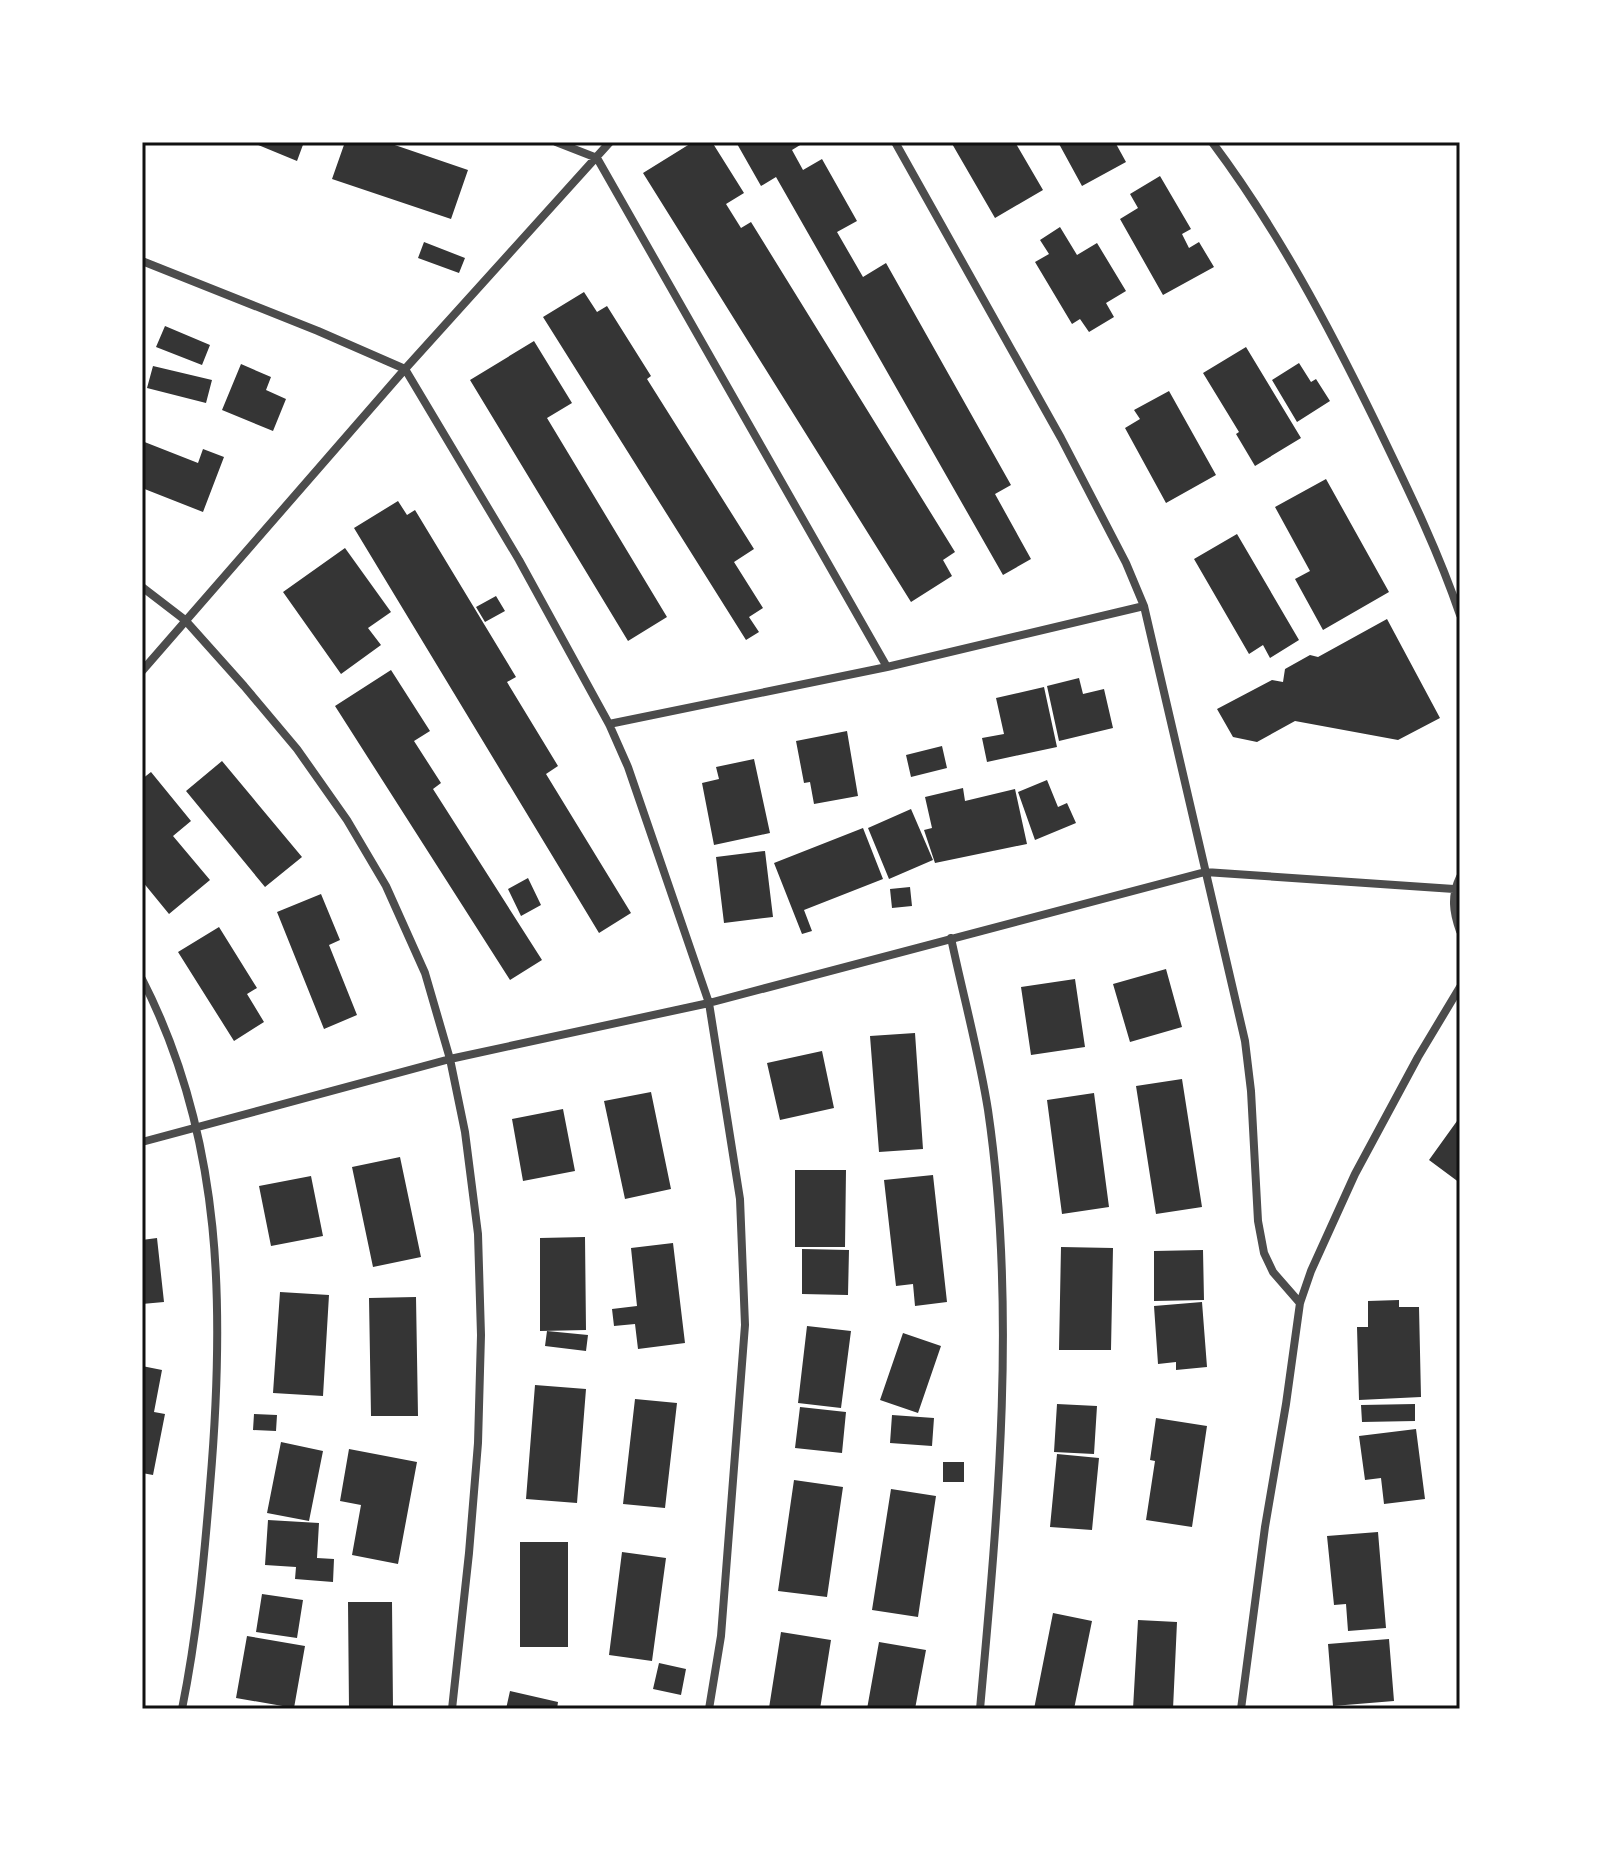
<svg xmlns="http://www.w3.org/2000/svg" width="1602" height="1851" viewBox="0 0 1602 1851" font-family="'Golos Text',sans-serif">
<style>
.building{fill:#353535}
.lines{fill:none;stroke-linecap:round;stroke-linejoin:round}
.minor{stroke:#4c4c4c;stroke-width:8}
.neatline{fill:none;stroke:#111;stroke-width:3}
</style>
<rect width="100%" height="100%" fill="#fff"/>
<!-- building -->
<path class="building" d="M251,142H304L297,161Z
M345,142H386L468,170L451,219L332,179Z
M693,142H712L744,193L726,204L741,228L751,222L955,552L943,560L952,576L911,602L643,173Z
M736,142H805L792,150L803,170L822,159L857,221L837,232L863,277L886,263L1011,485L995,494L1031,559L1003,575L776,177L761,186Z
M951,142H1015L1043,190L995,218Z
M1058,142H1115L1126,162L1082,186Z
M1160,176L1191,229L1182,234L1189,248L1199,242L1214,267L1163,295L1120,219L1138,208L1130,194Z
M1060,227L1077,255L1097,243L1126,291L1106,303L1114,317L1089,332L1080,319L1072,324L1035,262L1049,254L1040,240Z
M424,242L465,258L459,273L418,258Z
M584,292L597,312L607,306L651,376L647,379L754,549L734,562L763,608L749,617L759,632L746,640L543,317Z
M165,326L210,345L202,365L156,347Z
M534,341L572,403L547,418L667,617L628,641L470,380Z
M1246,347L1301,438L1255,466L1236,434L1239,432L1203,373Z
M1299,363L1311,382L1316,379L1330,401L1297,422L1272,380Z
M241,364L271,377L266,390L286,399L273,431L222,410Z
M153,366L212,380L206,403L147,388Z
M1169,391L1216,475L1166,503L1125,428L1140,419L1134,410Z
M142,441L198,463L203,449L224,457L203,512L142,488Z
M1326,479L1389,592L1323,630L1295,579L1310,571L1275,507Z
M398,501L407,515L415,510L516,677L507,682L558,766L546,774L631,913L599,933L354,528Z
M1237,534L1299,640L1270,658L1263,645L1249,654L1194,559Z
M345,548L391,612L368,628L381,645L341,674L283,592Z
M496,596L505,611L485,622L476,607Z
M1387,619L1440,718L1398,740L1295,721L1257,742L1233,737L1217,709L1272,680L1283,682L1285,669L1310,655L1318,657Z
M391,670L430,731L414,741L441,783L433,789L542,960L510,980L335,706Z
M1079,678L1083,694L1104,689L1113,728L1059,741L1047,686Z
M1044,687L1057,747L987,762L982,738L1004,734L996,698Z
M847,731L858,796L814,804L810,782L804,783L796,741Z
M942,746L947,768L911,777L906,755Z
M754,759L770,833L714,845L702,783L719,779L716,767Z
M222,761L302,857L265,887L186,791Z
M151,772L191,821L173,836L210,880L169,914L142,881V779Z
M1047,780L1058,807L1067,803L1076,823L1035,840L1018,792Z
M963,788L965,801L1015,789L1027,844L935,863L924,830L932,828L925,797Z
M911,809L933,860L889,879L868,828Z
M863,828L883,879L804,910L812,931L802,934L774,863Z
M765,851L773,917L724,923L716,857Z
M528,878L541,905L521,916L508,889Z
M910,887L912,906L892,908L890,889Z
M321,894L340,940L329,945L357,1015L324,1029L277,912Z
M219,927L257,988L247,994L264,1022L234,1041L178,952Z
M1166,969L1182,1027L1130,1042L1113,984Z
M1075,979L1085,1047L1031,1055L1021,987Z
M915,1033L923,1149L879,1152L870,1036Z
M822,1051L834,1108L780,1120L767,1063Z
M1182,1079L1202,1207L1156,1214L1136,1086Z
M651,1092L671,1189L625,1199L604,1101Z
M1094,1093L1109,1207L1062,1214L1047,1100Z
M563,1109L575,1171L523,1181L512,1119Z
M1457,1121L1460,1124V1183L1429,1160Z
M400,1157L421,1257L373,1267L352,1167Z
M795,1170H846L845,1247H795Z
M933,1175L947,1302L915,1306L913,1284L896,1286L884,1180Z
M311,1176L323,1236L271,1246L259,1186Z
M585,1237L586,1330L540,1331V1238Z
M157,1238L164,1302L142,1304V1240Z
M673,1243L685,1343L638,1349L635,1324L614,1326L612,1309L637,1306L631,1248Z
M1061,1247L1113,1248L1111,1350H1059Z
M802,1249L849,1250L848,1295L802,1294Z
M1203,1250L1204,1300L1154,1301V1251Z
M280,1292L329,1295L323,1396L273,1393Z
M416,1297L418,1416H371L369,1298Z
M1399,1300V1307H1419L1421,1397L1359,1400L1357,1327H1368V1301Z
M1202,1302L1207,1367L1176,1370V1362L1158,1364L1154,1306Z
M807,1326L851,1331L841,1408L798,1403Z
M547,1331L588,1335L586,1351L545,1346Z
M903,1333L941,1346L918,1413L880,1400Z
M142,1366L162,1370L154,1412L165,1414L153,1475L142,1473Z
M535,1385L586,1389L577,1503L526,1499Z
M635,1399L677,1403L665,1508L623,1504Z
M1057,1404L1097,1406L1094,1454L1054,1452Z
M1415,1404V1421L1362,1422L1361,1405Z
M800,1407L846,1412L842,1453L795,1448Z
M254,1414L277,1415L276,1431L253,1430Z
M892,1415L934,1418L932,1446L890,1443Z
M1156,1418L1207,1426L1192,1527L1146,1520L1155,1461L1150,1460Z
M1416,1429L1425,1499L1384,1504L1381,1478L1365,1480L1359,1436Z
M281,1442L323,1451L309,1521L267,1513Z
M349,1449L417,1462L398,1564L352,1555L361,1505L340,1501Z
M1057,1454L1099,1458L1092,1530L1050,1527Z
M943,1462H964V1482H943Z
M794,1480L843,1487L827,1597L778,1591Z
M891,1489L936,1496L918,1617L872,1610Z
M268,1520L319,1523L317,1558L334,1559L333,1582L295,1579L296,1567L265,1565Z
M1378,1532L1386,1628L1348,1631L1346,1604L1334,1605L1327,1536Z
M520,1542H568V1647H520Z
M622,1552L666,1558L652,1661L609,1655Z
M262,1594L303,1600L297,1638L256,1632Z
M348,1602H392L393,1709H349Z
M1053,1613L1092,1621L1074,1709H1034Z
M1138,1620L1177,1622L1173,1709H1133Z
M781,1632L831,1640L820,1709L769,1708Z
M247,1636L305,1646L294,1708L236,1698Z
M1389,1639L1394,1701L1333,1706L1328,1644Z
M879,1642L926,1650L915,1709H867Z
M659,1663L686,1669L681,1695L653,1689Z
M510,1691L558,1702L557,1709H506Z"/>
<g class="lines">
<!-- minor -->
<path class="minor" d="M556,142L597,158L887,667
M895,142L1061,438L1126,563L1144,606L1245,1041L1251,1091L1258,1221L1264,1253L1273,1272L1300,1303
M1212,142C1278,230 1329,327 1377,425C1407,487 1438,550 1460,615
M142,261L318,331L405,369L519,560L609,724L628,767L709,1003L740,1199L745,1325L721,1636L709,1709
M142,587L185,620L244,686L297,749L347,820L386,886L425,973L450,1059L465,1132L478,1234L481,1335L478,1443L469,1553L452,1709
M142,671L405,369L610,142
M609,724L887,667L1144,606
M1460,877C1451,896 1453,912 1460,931
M951,938C963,995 979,1053 988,1110C1017,1308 998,1511 980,1709
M142,979C224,1139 225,1311 210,1486C204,1561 197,1635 182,1709
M142,1142L450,1059L709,1003L1205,872L1454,889
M1241,1709L1265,1527L1286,1404L1300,1303L1311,1271L1355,1174L1418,1057L1460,987"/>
</g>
<!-- border -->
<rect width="1602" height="1851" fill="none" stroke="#ffffff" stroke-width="288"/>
<rect x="144" y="144" width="1314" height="1563" class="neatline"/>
</svg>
